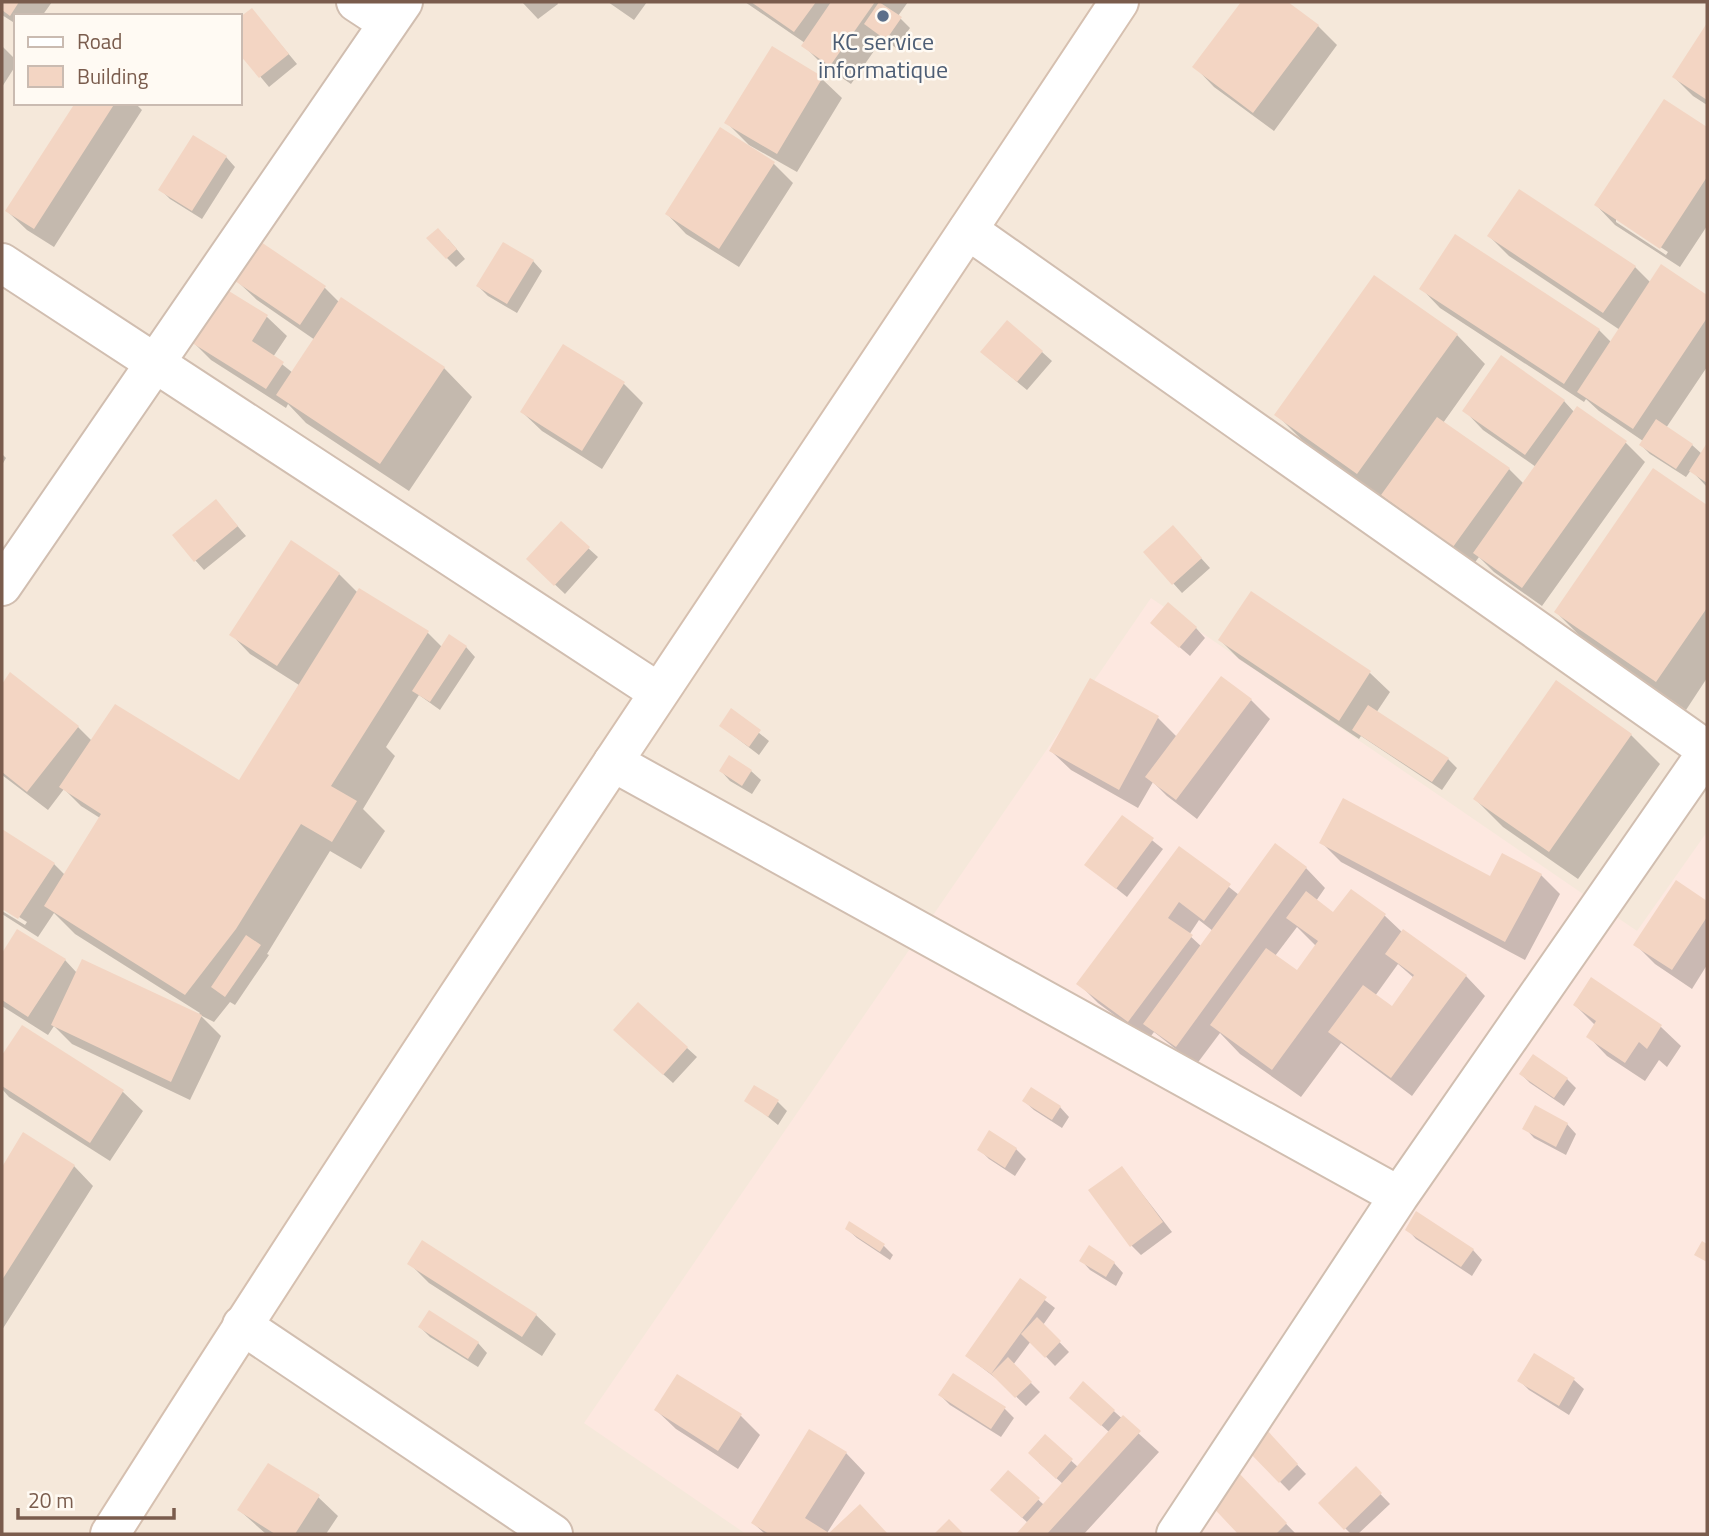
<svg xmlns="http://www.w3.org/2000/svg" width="1709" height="1536" viewBox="0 0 1709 1536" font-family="'Titillium Web',sans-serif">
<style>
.residential{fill:#f5e8da;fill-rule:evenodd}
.commercial{fill:#fde8e0}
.shadow{fill:#0003;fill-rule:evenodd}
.building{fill:#f3d5c3}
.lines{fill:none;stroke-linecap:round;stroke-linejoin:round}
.street-casing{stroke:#d1beb0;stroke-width:42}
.secondary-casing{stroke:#d6c0b0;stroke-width:42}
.street{stroke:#fff;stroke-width:38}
.secondary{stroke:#fff;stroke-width:38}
.service-dot{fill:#5c6f8a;stroke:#fffaf3;stroke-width:2.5}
.labels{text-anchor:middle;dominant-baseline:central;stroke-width:5;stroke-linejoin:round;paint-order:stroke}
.service-label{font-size:24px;fill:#4e5e75;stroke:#fffaf3}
</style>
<rect width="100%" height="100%" fill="#fdf6ec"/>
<!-- residential -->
<path class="residential" d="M2,2H1707V1534H2ZM16,16H240V103H16Z"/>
<!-- commercial -->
<path class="commercial" d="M1151,598L1637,931L1707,832V1534H746L584,1423Z"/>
<!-- shadow -->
<path class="shadow" d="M2,2H52L42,16H16V24L2,15Z
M522,2H557L558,4L538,19Z
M608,2H647L634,20Z
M745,2H908L898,16L910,28L896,48L883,38L851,84L823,65L803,45L805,43Z
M1243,2H1285L1318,26L1337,45L1274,131L1214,87L1195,67Z
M252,10L297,64L269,87L240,52V20Z
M1707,26V105L1693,96L1674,77Z
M2,46L16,60V65L2,87Z
M772,48L822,79L842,98L797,172L749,145L727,123Z
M1664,101L1707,129V226L1680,267L1615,225L1596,205ZM1616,218L1668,252L1666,255L1616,222Z
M77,103H135L142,110L54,247L27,230L7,211Z
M226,157L235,167L202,219L170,199L160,189Z
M773,163L793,183L739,267L686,234L667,214Z
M1456,236L1599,330L1612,343L1620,330L1509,256L1489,236L1635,267L1651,283L1662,267L1707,297V367L1666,428L1692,445L1702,454L1707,446V487L1691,470L1686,477L1650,454L1641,445L1643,441L1599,411L1586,399L1584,402L1440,308L1421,288Z
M448,239L465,259L456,267L447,258Z
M261,245L325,288L340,303L444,368L472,397L409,491L306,423L288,404L286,408L211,360L192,341L224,290L267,317L287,336L273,357L293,373L315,340L257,300L237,281Z
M533,261L542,271L517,313L488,296L478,286Z
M1457,335L1485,364L1443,423L1509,469L1524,484L1536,467L1483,430L1464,410L1564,401L1575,413L1626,443L1645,462L1542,606L1494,572L1479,557L1473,565L1403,515L1388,500L1386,501L1305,443L1277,415Z
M564,346L624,384L643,403L602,469L542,431L522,412Z
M1042,352L1052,361L1027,390L992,361Z
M2,454L6,458L2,465Z
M1653,470L1707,507V678L1686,710L1584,640L1556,612Z
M216,501L246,536L204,570L195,560Z
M1182,537L1210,568L1182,593L1173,583Z
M588,548L598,557L565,594L528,559Z
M339,574L358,593L427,632L442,647H466L475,657L440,710L419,695L386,747L395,756L363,809L385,831L361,869L330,851L267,954L269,955L235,1005L230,1002L214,1022L200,1015L221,1036L190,1100L72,1044L54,1026L48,1035L2,1006V957L18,931L65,960L77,973L198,1015L200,1013L75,934L54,913L38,937L2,914V911L25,925L27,922L2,906V831L54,864L65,875L100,818L81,806L64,789L48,810L2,775V687L11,675L78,727L92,741L240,782L299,685L250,654L231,634Z
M1251,594L1370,673L1390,692L1376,713L1448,759L1457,768L1442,790L1361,736L1359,739L1239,659L1220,640Z
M1196,628L1205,638L1190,656L1162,632Z
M1251,700L1270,719L1197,819L1167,796L1153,782L1138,808L1071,770L1051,751L1158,718L1177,737Z
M732,711L769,741L759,755L721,726Z
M1631,735L1660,764L1578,879L1503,827L1475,799Z
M721,771H751L761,780L752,794L730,781Z
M1123,817L1163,849L1127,897L1087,865Z
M1321,842L1490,878L1541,875L1560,894L1525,960L1341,862Z
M1180,848L1239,895L1306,868L1325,888L1316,901L1334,914L1384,915L1403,933L1466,976L1485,996L1412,1096L1341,1043L1301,1097L1240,1054L1220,1033L1196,1065L1154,1032L1148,1040L1098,1003L1079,984ZM1199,920L1213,931L1202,947L1189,935ZM1297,927L1316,946L1298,972L1275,956ZM1398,964L1414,978L1392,1008L1375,996Z
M1677,883L1707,903V965L1692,989L1655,964L1636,945Z
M1592,979L1661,1027L1681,1046L1667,1067L1659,1060L1645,1081L1607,1056L1588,1036L1595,1025L1575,1005Z
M22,1027L123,1092L143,1111L110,1161L9,1097L2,1089V1059Z
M625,1040L687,1048L697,1057L673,1083Z
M1521,1074L1567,1079L1576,1088L1564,1106L1530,1083Z
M747,1100L778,1102L787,1111L778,1125Z
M1024,1101L1060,1107L1069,1117L1062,1128L1034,1110Z
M1567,1124L1576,1134L1566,1155L1534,1138L1525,1128Z
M24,1135L74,1166L93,1186L2,1330V1170Z
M979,1149H1016L1026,1159L1015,1176L989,1159Z
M1122,1168L1172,1232L1141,1255L1131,1245Z
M847,1229L884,1246L893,1255L890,1260L857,1238Z
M1407,1229L1473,1250L1482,1260L1472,1276L1416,1239Z
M1081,1260L1114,1263L1123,1273L1116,1286L1090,1270Z
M410,1264L536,1315L556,1334L542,1356L429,1283Z
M1020,1281L1055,1308L1043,1325L1069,1352L1055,1366L1031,1341L1013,1365L1040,1392L1026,1406L1002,1383L967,1356Z
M420,1327L478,1343L487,1353L478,1367L430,1337Z
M1535,1356L1574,1380L1584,1389L1569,1415L1529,1390L1520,1381Z
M1084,1384L1159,1452L1084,1534H1018L1028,1523L1002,1499L1008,1472L1044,1505L1063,1484L1039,1463L1045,1437L1078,1467L1109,1432L1081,1407Z
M940,1395L1004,1408L1014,1418L1001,1437L950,1405Z
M656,1410L741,1416L760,1435L738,1469L676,1429Z
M1266,1432L1306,1474L1289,1491L1248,1449Z
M846,1453L865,1473L827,1533L829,1534H765L753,1523Z
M1356,1469L1390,1504L1358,1534H1351L1320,1503Z
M1255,1492L1296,1534H1241L1208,1499Z
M318,1497L338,1516L326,1534H266L239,1510Z"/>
<!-- building -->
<path class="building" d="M2,2H19L10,16L2,10Z
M751,2H816L794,32Z
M831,2H875L830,66L801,46Z
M879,2L902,17L886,40L864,24Z
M1241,2H1288L1319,25L1253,113L1192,67Z
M252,8L289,54L259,78L240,55V17Z
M1707,23V100L1672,77Z
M772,46L823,77L777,154L724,123Z
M1664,99L1707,127V177L1660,249L1594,205Z
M75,103H115L34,229L5,211Z
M720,127L775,162L719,249L665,214Z
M193,135L227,156L192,211L158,190Z
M1519,189L1636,266L1603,313L1487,236Z
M438,228L457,249L446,259L426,238Z
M1455,234L1600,329L1564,384L1419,289Z
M261,242L326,286L300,325L235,281Z
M503,242L534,260L507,304L476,286Z
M1661,264L1707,295V318L1633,429L1577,392Z
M1374,275L1458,334L1357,474L1274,415Z
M224,288L268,315L252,341L284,362L266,389L189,341Z
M341,297L445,367L380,464L276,395Z
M1007,320L1043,351L1017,382L980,352Z
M563,344L625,382L582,451L520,412Z
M1501,355L1565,400L1525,455L1462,411Z
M1577,406L1627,441L1522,588L1473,553Z
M1437,417L1510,468L1453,547L1381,495Z
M1656,419L1693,444L1676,469L1639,445Z
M1707,443V483L1689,471Z
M1653,468L1707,505V608L1656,682L1554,612Z
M216,499L238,526L194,562L172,535Z
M561,521L590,547L554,586L526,559Z
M1173,525L1202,558L1172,585L1143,552Z
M291,540L340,573L277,666L229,635Z
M359,588L429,631L331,786L357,801L332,842L301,824L236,929L185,995L44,906L101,814L59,787L115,704L239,780Z
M1251,591L1371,671L1339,721L1218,640Z
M1168,602L1197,627L1179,648L1150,623Z
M449,634L467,646L430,702L412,691Z
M10,672L79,726L27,792L2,772V684Z
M1221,676L1252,699L1176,800L1145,777Z
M1090,678L1159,716L1119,790L1049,751Z
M1556,680L1632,734L1549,852L1473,799Z
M1368,705L1449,758L1432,782L1352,730Z
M731,708L761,730L749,747L719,726Z
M729,755L752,770L742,786L719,771Z
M1343,798L1490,876L1502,853L1542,874L1505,942L1319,843Z
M1122,815L1154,838L1116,889L1084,865Z
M2,829L55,863L18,919L2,909Z
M1275,843L1307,867L1176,1047L1143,1024Z
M1179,846L1231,884L1204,921L1179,902L1168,918L1193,935L1128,1022L1076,984Z
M1676,880L1707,901V917L1672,970L1633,945Z
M1351,889L1386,914L1272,1070L1210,1025L1266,948L1297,970L1318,941L1286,918L1306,891L1333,912Z
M17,929L66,959L28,1017L2,1000V953Z
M1403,929L1467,975L1391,1078L1328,1032L1363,985L1392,1006L1414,975L1385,954Z
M246,935L261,945L225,997L211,987Z
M82,959L202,1015L171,1082L51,1025Z
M1591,977L1662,1025L1647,1049L1639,1042L1625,1063L1586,1037L1596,1021L1573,1005Z
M638,1002L688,1047L663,1075L613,1030Z
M22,1025L124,1090L90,1143L2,1086V1055Z
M1533,1054L1568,1078L1554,1098L1519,1074Z
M754,1085L779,1100L768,1117L744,1101Z
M1031,1087L1061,1106L1052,1120L1022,1101Z
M1535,1105L1568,1123L1556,1147L1522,1129Z
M989,1130L1017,1148L1005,1168L977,1150Z
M23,1132L75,1165L2,1280V1167Z
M1122,1166L1163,1222L1130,1247L1088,1190Z
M1416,1211L1474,1249L1461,1267L1405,1230Z
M849,1221L885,1244L880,1252L845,1229Z
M422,1240L537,1314L522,1337L407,1264Z
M1702,1241L1707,1244V1262L1694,1255Z
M1089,1245L1115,1262L1106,1277L1079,1261Z
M1020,1278L1047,1297L991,1374L965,1356Z
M429,1310L479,1342L468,1359L418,1327Z
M1037,1317L1061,1341L1045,1358L1021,1334Z
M1534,1353L1575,1378L1559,1406L1517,1381Z
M1008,1357L1032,1382L1015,1398L991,1374Z
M953,1373L1006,1407L991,1429L938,1395Z
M677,1374L742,1414L718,1451L654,1410Z
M1083,1381L1115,1410L1101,1426L1069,1398Z
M1123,1415L1141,1431L1047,1534H1016Z
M809,1429L847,1452L805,1518L829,1533L860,1504L888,1534H769L751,1523Z
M1266,1429L1298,1464L1279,1483L1246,1449Z
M1045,1434L1073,1459L1056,1479L1028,1453Z
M268,1463L320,1495L295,1534H275L237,1510Z
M1356,1466L1382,1493L1344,1530L1318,1503Z
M1008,1470L1040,1498L1022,1518L990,1490Z
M1236,1470L1287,1523L1276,1534H1238L1205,1499Z
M949,1519L964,1534H934Z"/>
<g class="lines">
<defs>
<path id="street" d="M356,2L388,23
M968,230L1707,750
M2,263L658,692
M2,586L403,2
M613,762L1399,1196
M242,1325L553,1534
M1176,1534L1399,1196L1707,752"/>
<path id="secondary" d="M110,1534C437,1017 782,512 1119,2"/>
</defs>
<!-- street casing -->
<use href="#street" class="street-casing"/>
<!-- secondary casing -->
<use href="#secondary" class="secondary-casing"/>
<!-- street -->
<use href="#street" class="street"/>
<!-- secondary -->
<use href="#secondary" class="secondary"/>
</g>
<!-- markers -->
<circle class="service-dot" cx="883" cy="16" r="7"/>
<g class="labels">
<!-- service labels -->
<g class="service-label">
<text x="883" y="41">KC service<tspan x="883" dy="28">informatique</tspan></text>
</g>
</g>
<!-- border -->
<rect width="1709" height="1536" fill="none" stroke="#7a5c4d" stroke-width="7"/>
<!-- legend -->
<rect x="14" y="14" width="228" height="91" fill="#fffaf3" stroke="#cabbb1" stroke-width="2"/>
<rect x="28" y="37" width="35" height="10" fill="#ffffff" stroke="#cabbb1" stroke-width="2"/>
<text x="77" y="49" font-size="21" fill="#7a5c4d">Road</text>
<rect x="28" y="66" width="35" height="21" fill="#f3d5c3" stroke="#cabbb1" stroke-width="2"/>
<text x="77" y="84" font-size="21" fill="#7a5c4d">Building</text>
<!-- scale -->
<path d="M18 1508v10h156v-10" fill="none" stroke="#7a5c4d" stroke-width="3.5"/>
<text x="28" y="1508" font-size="21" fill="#7a5c4d" stroke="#fffaf3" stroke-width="5" paint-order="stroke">20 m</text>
</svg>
